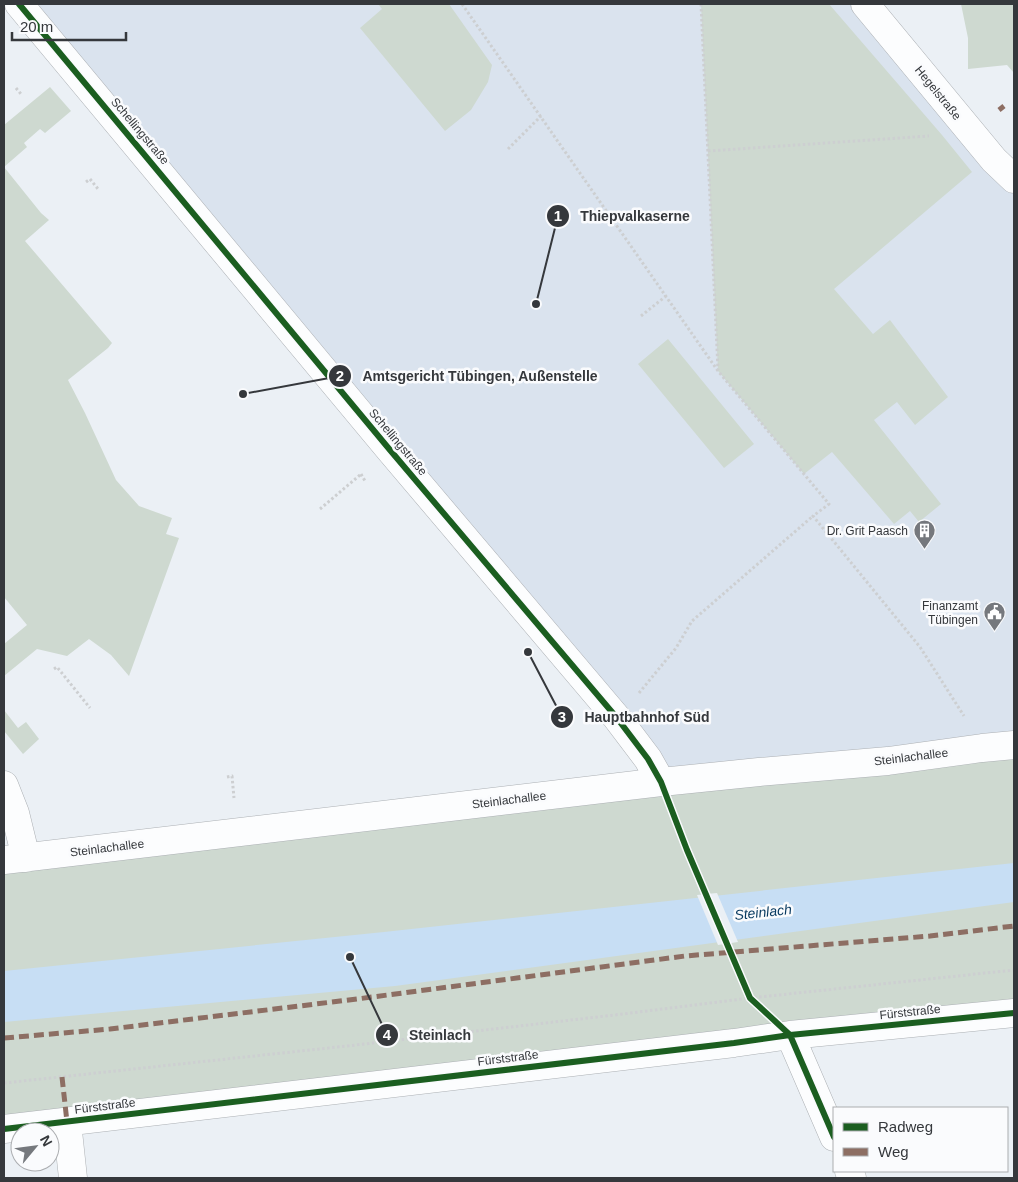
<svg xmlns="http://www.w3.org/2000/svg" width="1018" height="1182" viewBox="0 0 1018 1182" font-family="Arial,sans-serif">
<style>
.built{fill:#dae3ee}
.green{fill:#ced9d0}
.water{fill:#c7def4}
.pier{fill:#ebf0f5}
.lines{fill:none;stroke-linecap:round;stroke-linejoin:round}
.minor-casing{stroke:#acb0b4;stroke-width:29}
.path{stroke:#cdcfd1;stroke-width:3;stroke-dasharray:2.5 2.5;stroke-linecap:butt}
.minor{stroke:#fcfdfe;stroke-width:28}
.quiet{stroke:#8d6e63;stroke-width:5;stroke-dasharray:10 5;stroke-linecap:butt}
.cycleway-casing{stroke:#fafbfd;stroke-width:9}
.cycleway{stroke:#1b5e20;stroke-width:6}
.labels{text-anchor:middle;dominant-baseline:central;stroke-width:5;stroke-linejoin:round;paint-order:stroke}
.street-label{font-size:12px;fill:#35383c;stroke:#fafbfd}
.poi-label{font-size:12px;fill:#35383c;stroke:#fafbfd;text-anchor:end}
.water-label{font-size:14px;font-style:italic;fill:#07395f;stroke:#fafbfd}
.leader{fill:none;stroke:#35383c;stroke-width:2}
.callout-dot{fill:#35383c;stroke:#fafbfd;stroke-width:2}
.mark-label{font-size:15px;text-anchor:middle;font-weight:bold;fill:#fff}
.callout-label{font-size:14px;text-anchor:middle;font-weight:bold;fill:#35383c;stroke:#fafbfd;stroke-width:5;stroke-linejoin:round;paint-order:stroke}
</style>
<rect width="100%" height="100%" fill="#ebf0f5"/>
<!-- built -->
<path class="built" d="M32,4H855L1014,193V738L670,772Z"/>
<!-- green -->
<path class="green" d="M378,4H449L492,65L488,82L471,110L445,131L360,28L382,9Z
M701,4H829L942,135L972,172L834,289L873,334L890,320L948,397L915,425L897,402L874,420L941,504L919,522L910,511L894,524L832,452L804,474L718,371Z
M961,4H1014V73L1007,65L968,69V38Z
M50,87L71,111L45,133L40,129L24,143L27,147L4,167V125Z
M4,167L41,213L49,220L25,241L112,343L108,348L68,380L85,413L116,480L139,506L172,518L166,534L179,538L129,676L111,655L89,639L67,656L37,649L4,676V644L27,625L4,597Z
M668,339L754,444L724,468L638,364Z
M4,710L18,728L26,722L39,739L23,754L4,731Z
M1014,745V1013L4,1129V860Z"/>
<!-- water -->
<path class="water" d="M1014,863V902L395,986L4,1022V971L384,932Z"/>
<!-- pier -->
<path class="pier" d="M717,893L738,942L718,945L697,895Z"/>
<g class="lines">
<defs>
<path id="minor" d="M19,4L390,450L617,718L648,759L661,782
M865,4L994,160L1014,179
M4,785L15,813L26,858
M4,860L661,782L759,772L888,761L982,748L1014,745
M790,1035L834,1137
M67,1122L73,1178
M4,1129L734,1043L790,1035L1014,1013
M849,1171L852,1178"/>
</defs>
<!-- minor casing -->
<use href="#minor" class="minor-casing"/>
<!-- path -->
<path class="path" d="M462,4L718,371L829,504L813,516L920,647L964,716
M701,4L718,370
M16,88L21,94
M508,149L541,116
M708,151L929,136
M86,182L90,179L98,189
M641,316L666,296
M361,474L365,481
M320,509L360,475
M54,669L57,667L90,708
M639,693L676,648L692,621L813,516
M227,777L232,776L234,798
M673,814L750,998L757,1004
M4,1083L347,1046L623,1014L750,998L1014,970"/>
<!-- minor -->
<use href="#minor" class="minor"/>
<!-- quiet -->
<path class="quiet" d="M999,110L1004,106
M4,1038L110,1029L357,999L685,956L930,936L1014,926
M62,1077L67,1122"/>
<defs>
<path id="cycleway" d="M19,4L390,450L617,718L648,759L661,782L687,850L750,998L790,1035L834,1137
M4,1129L734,1043L790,1035L1014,1013"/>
</defs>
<!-- cycleway casing -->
<use href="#cycleway" class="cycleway-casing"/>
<!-- cycleway -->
<use href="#cycleway" class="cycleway"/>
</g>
<!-- icons -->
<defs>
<symbol id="building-pin" viewBox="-11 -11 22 30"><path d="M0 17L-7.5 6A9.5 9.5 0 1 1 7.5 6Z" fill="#75787d" stroke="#fafbfd"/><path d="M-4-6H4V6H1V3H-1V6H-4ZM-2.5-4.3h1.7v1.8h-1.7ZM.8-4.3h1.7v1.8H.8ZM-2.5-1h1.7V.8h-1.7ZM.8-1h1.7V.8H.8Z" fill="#fff"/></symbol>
<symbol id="civic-pin" viewBox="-11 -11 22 30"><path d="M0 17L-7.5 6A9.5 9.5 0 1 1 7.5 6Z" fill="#75787d" stroke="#fafbfd"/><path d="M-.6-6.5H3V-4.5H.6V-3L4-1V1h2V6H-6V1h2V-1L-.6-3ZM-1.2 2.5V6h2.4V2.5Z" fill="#fff"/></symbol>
</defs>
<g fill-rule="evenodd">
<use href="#building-pin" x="912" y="518" width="25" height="34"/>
<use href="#civic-pin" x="982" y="600" width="25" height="34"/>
</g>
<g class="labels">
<!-- street labels -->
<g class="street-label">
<text transform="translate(938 93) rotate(51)">Hegelstraße</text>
<text transform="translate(140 131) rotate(50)">Schellingstraße</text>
<text transform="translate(398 442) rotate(50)">Schellingstraße</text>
<text transform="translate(911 757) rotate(-7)">Steinlachallee</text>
<text transform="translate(509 800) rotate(-7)">Steinlachallee</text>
<text transform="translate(107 848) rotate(-7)">Steinlachallee</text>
<text transform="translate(910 1012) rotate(-6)">Fürststraße</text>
<text transform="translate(508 1058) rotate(-7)">Fürststraße</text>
<text transform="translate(105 1106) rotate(-7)">Fürststraße</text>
</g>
<!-- poi labels -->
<g class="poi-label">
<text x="908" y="531">Dr. Grit Paasch</text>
<text x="978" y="606">Finanzamt<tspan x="978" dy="14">Tübingen</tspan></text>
</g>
<!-- water labels -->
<g class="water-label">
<text transform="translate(763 912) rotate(-6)">Steinlach</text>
</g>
</g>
<!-- callouts -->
<path class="leader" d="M536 304L558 216M243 394L340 376M528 652L562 717M350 957L387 1035"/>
<g class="callout-dot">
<circle cx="536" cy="304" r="5"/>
<circle cx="243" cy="394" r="5"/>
<circle cx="528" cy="652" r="5"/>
<circle cx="350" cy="957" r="5"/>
<circle cx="558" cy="216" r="12"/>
<circle cx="340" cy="376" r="12"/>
<circle cx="562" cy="717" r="12"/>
<circle cx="387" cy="1035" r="12"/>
</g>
<g class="mark-label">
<text x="558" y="221">1</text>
<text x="340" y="381">2</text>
<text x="562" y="722">3</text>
<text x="387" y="1040">4</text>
</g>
<g class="callout-label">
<text x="635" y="221">Thiepvalkaserne</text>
<text x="480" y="381">Amtsgericht Tübingen, Außenstelle</text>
<text x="647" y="722">Hauptbahnhof Süd</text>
<text x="440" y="1040">Steinlach</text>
</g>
<!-- border -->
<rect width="1018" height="1182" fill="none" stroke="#35383c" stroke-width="10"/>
<!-- legend -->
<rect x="833" y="1107" width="175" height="65" fill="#fafbfd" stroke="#abadb0"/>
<rect x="843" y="1123" width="25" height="8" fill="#1b5e20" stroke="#abadb0"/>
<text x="878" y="1132" font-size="15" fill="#35383c">Radweg</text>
<rect x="843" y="1148" width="25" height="8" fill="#8d6e63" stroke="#abadb0"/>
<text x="878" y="1157" font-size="15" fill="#35383c">Weg</text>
<!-- north arrow -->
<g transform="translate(35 1147) rotate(61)"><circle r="24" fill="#fafbfd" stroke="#abadb0"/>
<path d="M0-4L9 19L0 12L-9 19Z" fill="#75787d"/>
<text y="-8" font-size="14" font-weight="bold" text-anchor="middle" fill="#35383c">N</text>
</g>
<!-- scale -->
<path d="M12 32v8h114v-8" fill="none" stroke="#35383c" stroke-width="2.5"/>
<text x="20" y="32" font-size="15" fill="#35383c" stroke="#fafbfd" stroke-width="4" paint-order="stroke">20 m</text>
</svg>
